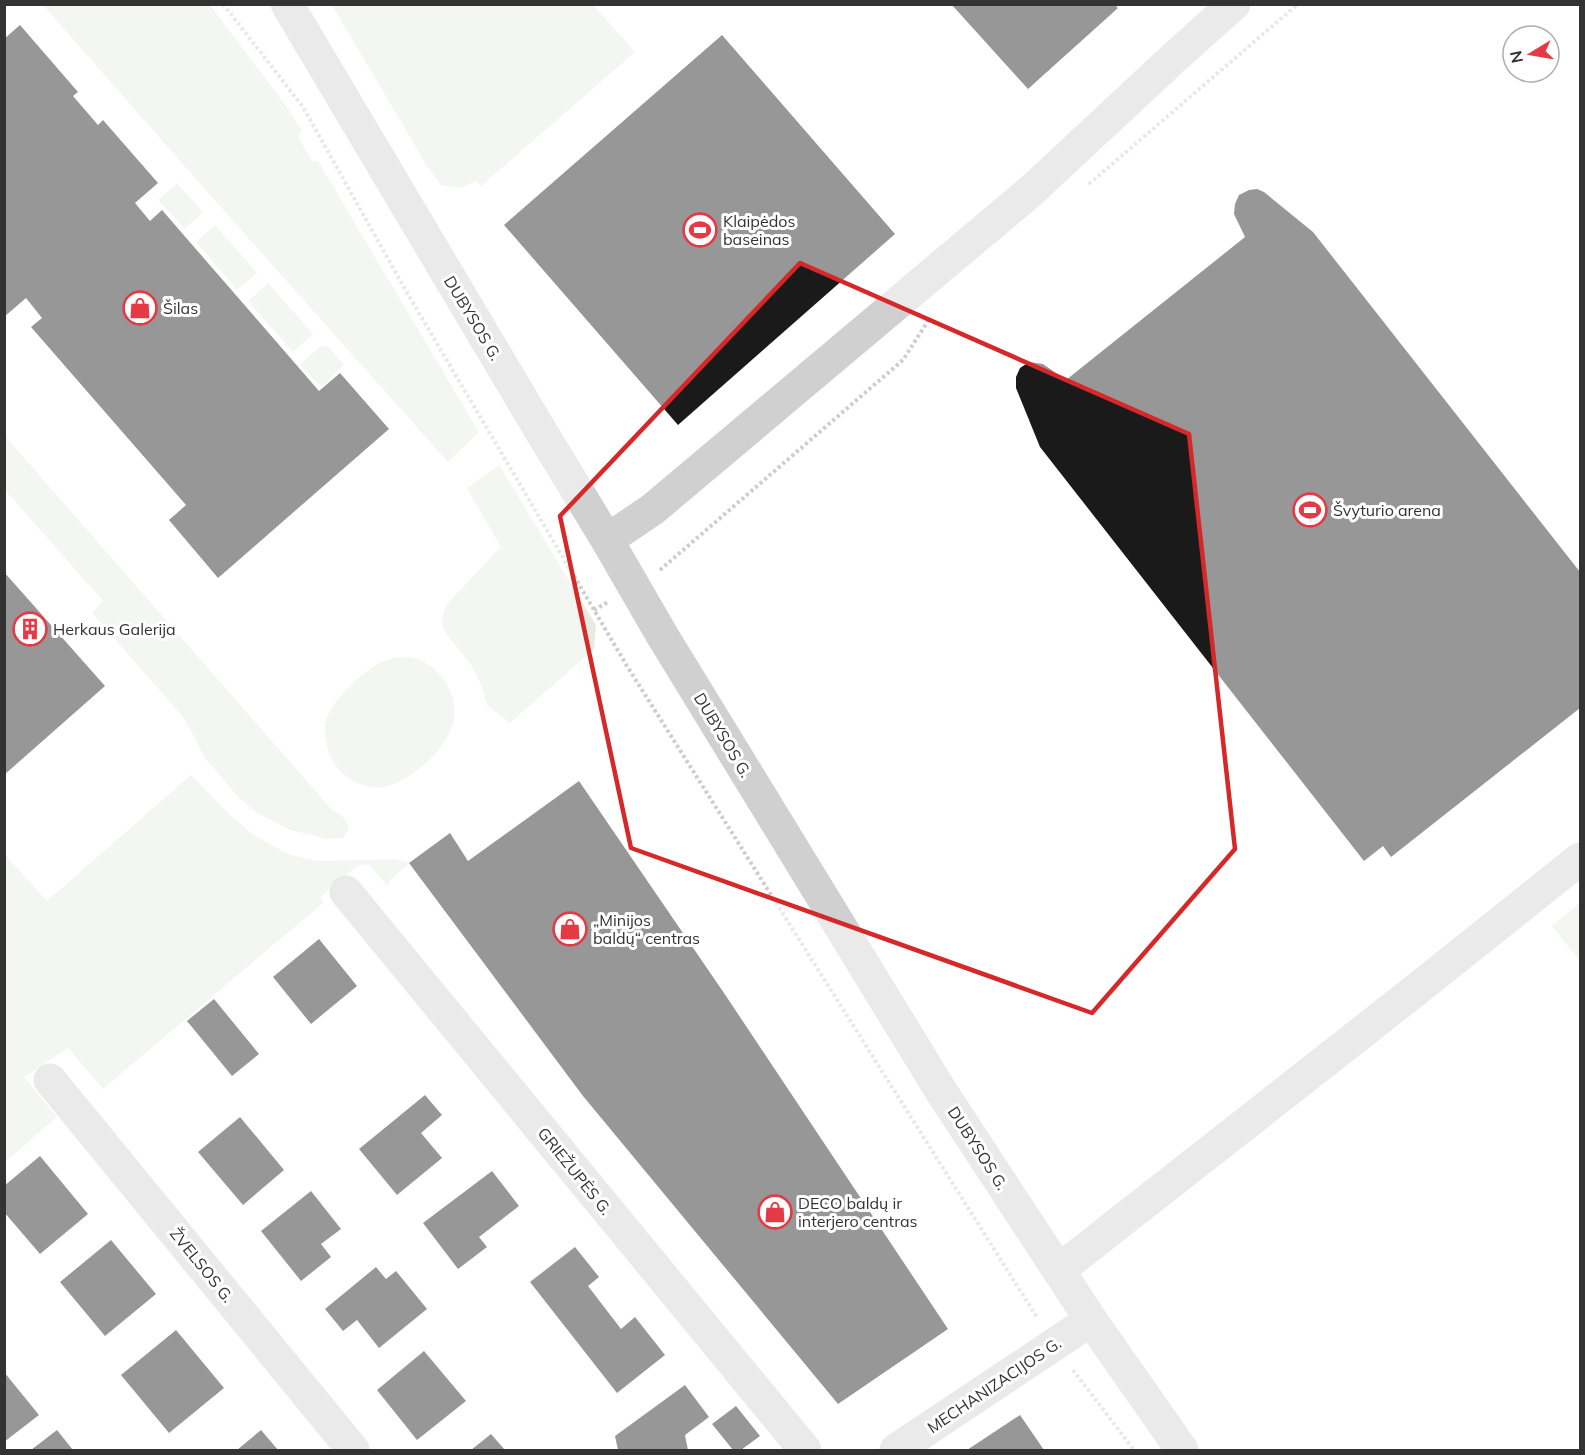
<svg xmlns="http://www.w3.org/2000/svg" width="1585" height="1455" viewBox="0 0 1585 1455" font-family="Mulish,sans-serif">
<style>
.green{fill:#e6ecdf}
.building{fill:#1a1a1a}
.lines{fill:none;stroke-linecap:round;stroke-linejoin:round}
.path{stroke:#cdcdcd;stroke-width:4;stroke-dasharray:3 3;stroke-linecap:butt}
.street{stroke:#d0d0d0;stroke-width:33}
.marked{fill:none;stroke:#d62828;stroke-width:4.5;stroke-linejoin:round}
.labels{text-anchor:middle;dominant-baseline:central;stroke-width:6;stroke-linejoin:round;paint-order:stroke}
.poi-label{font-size:16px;fill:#333;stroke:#fff;text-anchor:start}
.street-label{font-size:16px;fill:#333;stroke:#fff}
</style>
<rect width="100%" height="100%" fill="#fff"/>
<!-- green -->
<path class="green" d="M43,5H210L286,106L302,130L298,137L312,161H318L479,432L448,462L210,195Z
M332,5H593L635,52L481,186L476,181L460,188L441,185L427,166Z
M177,183L203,212L185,229L158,200Z
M215,225L257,273L237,290L196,242Z
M268,283L313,334L293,352L248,301Z
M323,346L328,347L344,365L321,387L300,365L318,348Z
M5,436L333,811C342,814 347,820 349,830L343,838L328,839L290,830L256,812L240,799L205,758L184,718L92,613L103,601L5,490Z
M499,465L596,625L594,649L510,723L487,705L481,684L471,665L448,636L443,628L442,620L446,605L501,547L467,488Z
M397,657C414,656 429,661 441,676C468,711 451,742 421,767C400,784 380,795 354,781C340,774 330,761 327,746C325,736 323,725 328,715C335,699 357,678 371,668C379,662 388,660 397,657Z
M191,775L228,813L255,836L288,854L316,861L396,859L409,863L390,880L388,886L368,864L357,866L320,897L324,902L103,1089L68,1048L24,1077L57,1117L5,1162L4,854L47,901Z
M1580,903V961L1552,926Z"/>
<!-- building -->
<path class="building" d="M952,5H1115L1118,8L1028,89Z
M20,25L78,92L73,96L98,125L103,120L158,183L135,203L150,221L162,210L319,391L340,373L389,429L218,578L169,520L186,505L31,327L42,318L26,298L4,317V39Z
M722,35L895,234L678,425L504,225Z
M1257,189L1264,192L1313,232L1580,572V708L1391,857L1383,846L1364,861L1040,447L1016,388V377L1020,368L1029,362L1043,364L1066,380L1245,237L1234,214L1235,204L1239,195L1249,190Z
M4,572L105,686L4,775Z
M579,781L726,996L948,1329L838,1404L583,1096L409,863L450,833L468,861Z
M319,939L357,986L311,1024L273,977Z
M214,999L259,1054L232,1076L187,1021Z
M425,1095L442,1115L421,1133L442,1158L397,1195L359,1149Z
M240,1117L284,1170L243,1205L198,1152Z
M40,1156L88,1214L40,1254L4,1212V1186Z
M492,1171L519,1206L479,1237L487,1247L458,1269L423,1223Z
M311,1191L341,1229L321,1244L331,1257L301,1281L261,1231Z
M111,1240L156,1294L105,1336L60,1282Z
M575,1247L599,1277L588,1286L621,1329L635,1317L665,1355L617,1393L530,1282Z
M376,1267L386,1279L396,1271L427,1309L379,1348L357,1320L343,1331L325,1309Z
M176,1330L224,1388L169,1433L121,1375Z
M424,1351L466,1401L417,1440L377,1390Z
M4,1372L39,1415L4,1442Z
M685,1385L709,1417L685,1435L688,1450H618L615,1436Z
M736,1406L760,1436L741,1450H733L712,1424Z
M1020,1415L1044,1450H967Z
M57,1430L73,1450H31Z
M261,1430L278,1450H237Z
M491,1434L505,1450H471Z"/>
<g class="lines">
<!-- path -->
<path class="path" d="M223,4L303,107L406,291L627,666L1038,1319
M1089,184L1298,4
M660,570L903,360L928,321
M594,610L608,602
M1073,1370L1134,1450"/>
<!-- street -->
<path class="street" d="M287,4L536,423L607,540L662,635L941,1091L1091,1320L1182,1450
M607,540L653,509L1031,191L1177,55L1234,4
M346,892L805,1450
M50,1080L353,1450
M1059,1270L1407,997L1580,859
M896,1450L1091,1320"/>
</g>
<!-- marked area -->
<path d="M0 0H1585V1455H0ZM800,263L1189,434L1235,849L1092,1013L631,848L560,516Z" fill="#fff" fill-opacity=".55" fill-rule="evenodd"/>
<path class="marked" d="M800,263L1189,434L1235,849L1092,1013L631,848L560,516Z"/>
<!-- icons -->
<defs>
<symbol id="stadium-ring" viewBox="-11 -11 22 22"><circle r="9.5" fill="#fff" stroke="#e63946" stroke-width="1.5"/><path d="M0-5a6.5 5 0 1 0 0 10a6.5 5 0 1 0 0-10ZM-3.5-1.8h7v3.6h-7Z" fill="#e63946"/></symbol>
<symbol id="shop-ring" viewBox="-11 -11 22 22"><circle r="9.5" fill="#fff" stroke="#e63946" stroke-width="1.5"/><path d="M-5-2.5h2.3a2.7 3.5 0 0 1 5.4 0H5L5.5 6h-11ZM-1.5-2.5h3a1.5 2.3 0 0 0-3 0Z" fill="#e63946"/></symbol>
<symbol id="building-ring" viewBox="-11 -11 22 22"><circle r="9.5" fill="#fff" stroke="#e63946" stroke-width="1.5"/><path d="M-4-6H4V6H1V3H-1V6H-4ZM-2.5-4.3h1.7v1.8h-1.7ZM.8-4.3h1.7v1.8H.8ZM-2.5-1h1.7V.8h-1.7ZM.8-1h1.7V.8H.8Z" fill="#e63946"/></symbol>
</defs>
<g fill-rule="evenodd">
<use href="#stadium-ring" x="681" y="211" width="38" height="38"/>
<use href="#shop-ring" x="121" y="289" width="38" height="38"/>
<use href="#stadium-ring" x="1291" y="491" width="38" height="38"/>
<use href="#building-ring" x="11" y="610" width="38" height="38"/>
<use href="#shop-ring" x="551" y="910" width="38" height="38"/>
<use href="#shop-ring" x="756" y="1193" width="38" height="38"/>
</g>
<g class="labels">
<!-- poi labels -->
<g class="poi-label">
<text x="723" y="221">Klaipėdos<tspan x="723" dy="18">baseinas</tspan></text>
<text x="163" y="308">Šilas</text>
<text x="1333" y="510">Švyturio arena</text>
<text x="53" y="629">Herkaus Galerija</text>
<text x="593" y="920">„Minijos<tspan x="593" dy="18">baldų“ centras</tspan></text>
<text x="798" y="1203">DECO baldų ir<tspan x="798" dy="18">interjero centras</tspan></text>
</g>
<!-- street labels -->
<g class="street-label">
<text transform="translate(473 318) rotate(59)">DUBYSOS G.</text>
<text transform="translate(723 735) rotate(59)">DUBYSOS G.</text>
<text transform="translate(978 1148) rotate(57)">DUBYSOS G.</text>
<text transform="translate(575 1171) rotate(51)">GRIEŽUPĖS G.</text>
<text transform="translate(202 1265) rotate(51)">ŽVELSOS G.</text>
<text transform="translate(994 1385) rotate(-34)">MECHANIZACIJOS G.</text>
</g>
</g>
<!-- border -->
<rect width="1585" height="1455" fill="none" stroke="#333333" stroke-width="12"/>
<!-- north arrow -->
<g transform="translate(1531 54) rotate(259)"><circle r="28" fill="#ffffff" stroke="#adadad" stroke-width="1.5"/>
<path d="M0-4.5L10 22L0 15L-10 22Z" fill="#e63946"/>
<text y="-9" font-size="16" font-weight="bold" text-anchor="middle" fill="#333333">N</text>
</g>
</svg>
